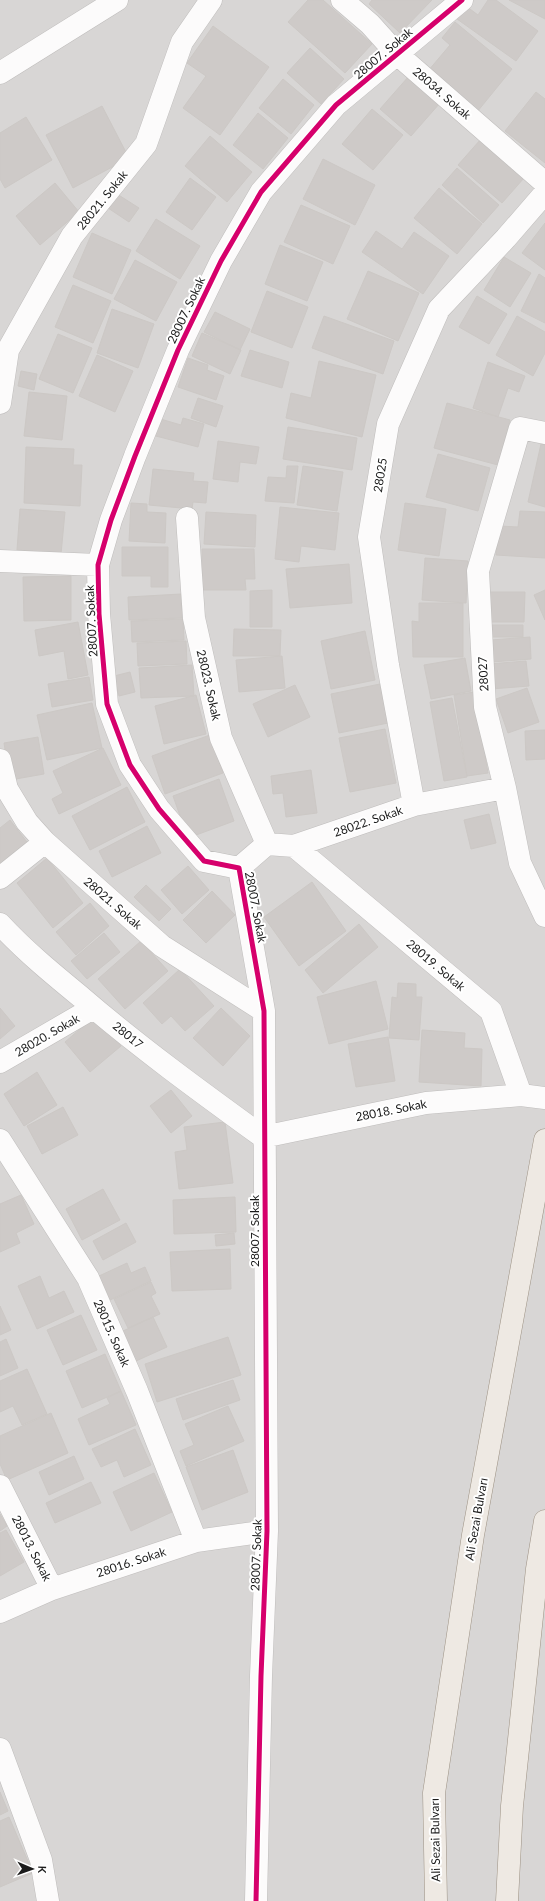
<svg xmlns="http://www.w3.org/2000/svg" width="545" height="1901" viewBox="0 0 545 1901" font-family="Lato,sans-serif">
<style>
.residential{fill:#d8d6d5}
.building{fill:#cecac8;stroke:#ccc8c5}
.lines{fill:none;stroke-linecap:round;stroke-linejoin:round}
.minor-casing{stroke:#bfbdbc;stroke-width:23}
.major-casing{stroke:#9c9183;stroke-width:23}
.minor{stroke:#fcfbfb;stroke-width:22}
.major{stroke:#eee9e3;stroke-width:22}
.cycleway-casing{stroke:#fff;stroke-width:8}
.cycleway{stroke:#d6006c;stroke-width:5}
.labels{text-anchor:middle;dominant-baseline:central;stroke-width:4;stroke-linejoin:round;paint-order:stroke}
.street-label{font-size:12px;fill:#1b1b1b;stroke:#fff}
</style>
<rect width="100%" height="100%" fill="#e9e6e3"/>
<!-- residential -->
<path class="residential" d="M0,0H545V1901H0Z"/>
<!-- building -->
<path class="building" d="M308,0H323L372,44L345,73L288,22Z
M372,0H432L400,33L369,4Z
M488,0H496L538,31L516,61L457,19L466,6L478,15Z
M509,0H545V19Z
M455,22L512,69L477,112L428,71L450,45L442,38Z
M213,26L269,67L220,135L183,108L206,76L187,63Z
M310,48L344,79L321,104L287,73Z
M409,76L440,103L411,136L380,109Z
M283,79L314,105L291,134L259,108Z
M536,92L545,99V163L505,131Z
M102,106L129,158L73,188L46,135Z
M372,109L403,135L373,170L342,144Z
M258,113L288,138L263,169L233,145Z
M26,117L52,160L5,188L0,179V133Z
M210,136L252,172L227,202L185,166Z
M481,139L524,178L502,203L458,165Z
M323,159L375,185L355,225L303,199Z
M457,168L499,205L483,223L442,185Z
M190,178L216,197L192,230L166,212Z
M55,183L79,212L40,245L16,216Z
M439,188L482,224L457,254L414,218Z
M117,194L139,208L129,222L108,208Z
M301,205L350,226L333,264L284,242Z
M156,219L200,246L180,279L136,251Z
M545,223V270L522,253Z
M376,231L402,249L414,232L449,256L423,294L362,252Z
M92,233L131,250L112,294L73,277Z
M280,245L323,262L307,301L265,284Z
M504,257L531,273L510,307L484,290Z
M135,260L177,282L156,321L114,299Z
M368,271L419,293L398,341L347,319Z
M539,274L545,278V323L521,311Z
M73,285L111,301L93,343L55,327Z
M267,291L308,307L292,348L251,332Z
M477,296L507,314L489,344L459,327Z
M112,309L154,324L138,368L97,353Z
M215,312L250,329L240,350L204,332Z
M324,316L394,341L383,374L312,348Z
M517,316L545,332V353L533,376L496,355Z
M202,333L241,350L230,374L192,356Z
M58,334L92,348L73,393L39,379Z
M250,350L289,362L282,388L241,376Z
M97,355L133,371L115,412L79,396Z
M188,358L208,365L207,370L224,376L216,400L178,387Z
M319,361L376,375L362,437L286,418L291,393L311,398Z
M488,362L525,376L519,392L508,388L498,417L473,408Z
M21,371L37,374L34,390L18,386Z
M29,392L67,396L62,440L24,436Z
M198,398L223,406L216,427L191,418Z
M447,403L510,420L498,465L434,448Z
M157,418L181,425L183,418L204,424L198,447L152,435Z
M288,427L357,438L352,470L283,459Z
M218,441L259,447L256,464L240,462L238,482L213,479Z
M541,444L545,445V507L528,502Z
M26,447L74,449L73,465H82L80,506L24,503Z
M438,454L490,468L478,511L426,497Z
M287,466H298L294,503L265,501L268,477L286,478Z
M303,466L343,472L337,511L297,505Z
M153,469L194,473L193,481L208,482L206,503L193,502L192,509L149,505Z
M131,503L147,504V512L166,513L165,543L129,541Z
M405,503L446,509L439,556L398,550Z
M280,507L339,513L335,550L301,546L299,562L275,559Z
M20,509L65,512L61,554L17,550Z
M520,511L545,512V558L496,555L499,526L518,527Z
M206,512L256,515L255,547L204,544Z
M122,547H168V587H151V576H122Z
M202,549H254L255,579H245L246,590H202Z
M425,558L468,561L466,603L422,600Z
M349,564L352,603L290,608L286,569Z
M71,576V620L24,621L23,577Z
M272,590V627H250V591Z
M545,590V620L534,595Z
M490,592H525L524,622H490Z
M181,594L182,618L129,620L128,597Z
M419,603H463V657H413L412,621L419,622Z
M183,619L184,640L132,642L131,621Z
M78,622L88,675L68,679L64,651L39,656L35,630Z
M492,625H523V637H492Z
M234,629L281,630L280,656H233Z
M365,631L375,680L331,689L321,641Z
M530,637L531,659L492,662L491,640Z
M186,641L187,664L138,666L137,643Z
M282,656L285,688L239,692L236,660Z
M465,658L471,691L431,699L424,665Z
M526,661L529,686L491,689L489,664Z
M192,665L194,696L141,698L139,668Z
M130,672L135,692L119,696L114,676Z
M89,677L93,700L52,707L48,684Z
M380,684L388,723L339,733L331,694Z
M295,685L310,717L268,737L253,704Z
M527,688L539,722L508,733L496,699Z
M474,692L488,773L467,776L454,695Z
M196,695L206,734L164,744L155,706Z
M452,698L467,777L444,781L430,702Z
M92,703L102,748L47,760L37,715Z
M385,729L396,783L350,792L339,738Z
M545,730V759L526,760L525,731Z
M210,735L223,773L165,794L152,756Z
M38,737L44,774L10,780L4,743Z
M103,748L121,785L59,814L52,799L63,793L53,771Z
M311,770L317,813L286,817L283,793L273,794L271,776Z
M219,779L234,821L188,838L173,796Z
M127,787L145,822L90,850L72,816Z
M489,814L496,843L471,849L464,820Z
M10,820L30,846L0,869V828Z
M147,826L161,853L112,877L99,851Z
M47,858L83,903L53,928L17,883Z
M188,866L209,890L182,914L161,890Z
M312,882L346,931L299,966L264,917Z
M146,885L171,909L159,921L134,897Z
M212,891L235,915L206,943L183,920Z
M90,903L109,926L76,955L56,932Z
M359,924L378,947L323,993L305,970Z
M104,933L120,952L87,979L71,961Z
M141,941L168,971L125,1009L98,979Z
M180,969L214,1006L185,1031L171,1016L162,1024L143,1003Z
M376,981L388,1029L329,1044L317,997Z
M398,983L416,984V997H422L419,1040L389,1038L392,997L397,998Z
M0,1008L15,1026L0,1039Z
M221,1008L250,1036L223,1066L193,1038Z
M95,1016L121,1046L90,1072L65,1042Z
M422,1030L465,1033L464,1048L482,1049L481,1086L419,1082Z
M388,1037L395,1081L356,1087L348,1044Z
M37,1072L57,1105L24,1126L4,1094Z
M171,1090L192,1116L171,1133L150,1106Z
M63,1107L78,1135L42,1154L27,1126Z
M225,1122L233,1183L179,1189L175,1152L187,1150L184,1127Z
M103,1189L120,1220L82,1240L66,1209Z
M21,1195L34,1224L16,1233L20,1243L0,1252V1204Z
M235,1197L236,1232L174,1234L173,1200Z
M126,1223L136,1242L103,1260L93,1241Z
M234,1233L235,1244L216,1246L215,1235Z
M230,1249L231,1289L172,1291L170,1252Z
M127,1263L131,1273L145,1267L151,1281L110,1300L99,1276Z
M40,1276L49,1298L64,1291L74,1312L37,1329L18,1286Z
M151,1282L156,1293L151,1296L160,1314L128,1328L114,1299Z
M0,1306L11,1330L0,1335Z
M81,1315L97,1350L63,1365L47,1330Z
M153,1317L167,1347L136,1361L123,1331Z
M228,1337L241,1375L157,1402L145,1364Z
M6,1339L18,1368L0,1376V1342Z
M105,1354L121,1391L82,1408L66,1371Z
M27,1369L47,1414L22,1425L13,1406L0,1412V1381Z
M233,1380L240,1400L183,1420L176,1399Z
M121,1391L136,1425L89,1445L78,1419L110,1404L107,1398Z
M228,1406L244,1441L186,1466L180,1451L194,1445L185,1424Z
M51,1413L68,1453L7,1480L0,1464V1436Z
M135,1429L151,1465L124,1477L117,1460L101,1467L92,1449Z
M233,1450L248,1492L202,1510L186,1467Z
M74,1456L84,1479L49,1495L39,1472Z
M154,1473L172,1512L131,1531L113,1492Z
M91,1482L101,1503L55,1523L46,1503Z
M0,1514L7,1526L0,1531Z
M6,1530L24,1562L0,1576V1533Z
M0,1792L8,1811L0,1815Z
M9,1817L33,1873L0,1887V1821Z"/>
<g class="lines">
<defs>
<path id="minor" d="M342,0L370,24L397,54L545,183
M0,73L117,0
M0,403L8,350L72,236L146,144L182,42L211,0
M545,433L520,428L478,571L485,707L505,788L520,863L545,916
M187,518L194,618L221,738L267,844
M0,561L98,565
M0,760L7,789L27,822L45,842L162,946L264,1011
M414,805L388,665L369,537L388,424L439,309L506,238L545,193
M294,846L491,1011L521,1095
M239,868L204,861L159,809L130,765L107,704L99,614L98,565L111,520L135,456L178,350L221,261L261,192L336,105L462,0
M239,868L264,1011L267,1531L261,1676L256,1901
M239,868L267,844L294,846L414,805L505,788
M0,878L45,842
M0,924C25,951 53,974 81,997C139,1047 201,1092 263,1137L426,1103L521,1095L545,1098
M0,1062L93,1008
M0,1140L88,1278L137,1391L196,1541
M0,1486L52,1589
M0,1612L52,1589L196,1541L267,1531
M0,1749L41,1860L48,1901"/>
<path id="major" d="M436,1901L434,1793L473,1535L545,1140
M507,1901L512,1806L537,1569L545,1521"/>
</defs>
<!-- minor casing -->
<use href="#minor" class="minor-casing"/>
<!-- major casing -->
<use href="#major" class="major-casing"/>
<!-- minor -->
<use href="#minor" class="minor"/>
<!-- major -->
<use href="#major" class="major"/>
<defs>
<path id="cycleway" d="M256,1901L261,1676L267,1531L264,1011L239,868L204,861L159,809L130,765L107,704L99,614L98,565L111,520L135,456L178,350L221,261L261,192L336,105L462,0"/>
</defs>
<!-- cycleway casing -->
<use href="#cycleway" class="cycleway-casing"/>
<!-- cycleway -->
<use href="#cycleway" class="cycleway"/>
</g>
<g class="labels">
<!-- street labels -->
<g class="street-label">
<text transform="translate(383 53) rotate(-40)">28007. Sokak</text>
<text transform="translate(442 93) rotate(41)">28034. Sokak</text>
<text transform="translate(102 200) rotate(-51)">28021. Sokak</text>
<text transform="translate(186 310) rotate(-65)">28007. Sokak</text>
<text transform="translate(380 475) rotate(-81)">28025</text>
<text transform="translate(91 621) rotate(-93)">28007. Sokak</text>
<text transform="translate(483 674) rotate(-93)">28027</text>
<text transform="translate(209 685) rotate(77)">28023. Sokak</text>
<text transform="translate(368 821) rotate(-19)">28022. Sokak</text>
<text transform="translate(113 903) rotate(41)">28021. Sokak</text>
<text transform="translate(256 907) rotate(79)">28007. Sokak</text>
<text transform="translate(436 965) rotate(40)">28019. Sokak</text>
<text transform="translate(47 1035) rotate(-30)">28020. Sokak</text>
<text transform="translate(128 1035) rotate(39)">28017</text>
<text transform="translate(391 1110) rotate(-11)">28018. Sokak</text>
<text transform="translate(254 1231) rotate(-90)">28007. Sokak</text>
<text transform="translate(112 1333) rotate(66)">28015. Sokak</text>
<text transform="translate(476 1519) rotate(-80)">Ali Sezai Bulvarı</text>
<text transform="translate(32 1548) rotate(63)">28013. Sokak</text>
<text transform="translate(256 1555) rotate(-88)">28007. Sokak</text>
<text transform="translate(131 1562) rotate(-18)">28016. Sokak</text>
<text transform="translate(435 1840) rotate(-91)">Ali Sezai Bulvarı</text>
</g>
</g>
<!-- north arrow -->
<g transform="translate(32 1869) rotate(92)" stroke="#ffffff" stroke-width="3" paint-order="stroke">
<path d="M0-3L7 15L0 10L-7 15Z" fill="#1b1b1b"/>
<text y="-6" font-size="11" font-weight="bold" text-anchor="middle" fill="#1b1b1b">K</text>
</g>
</svg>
